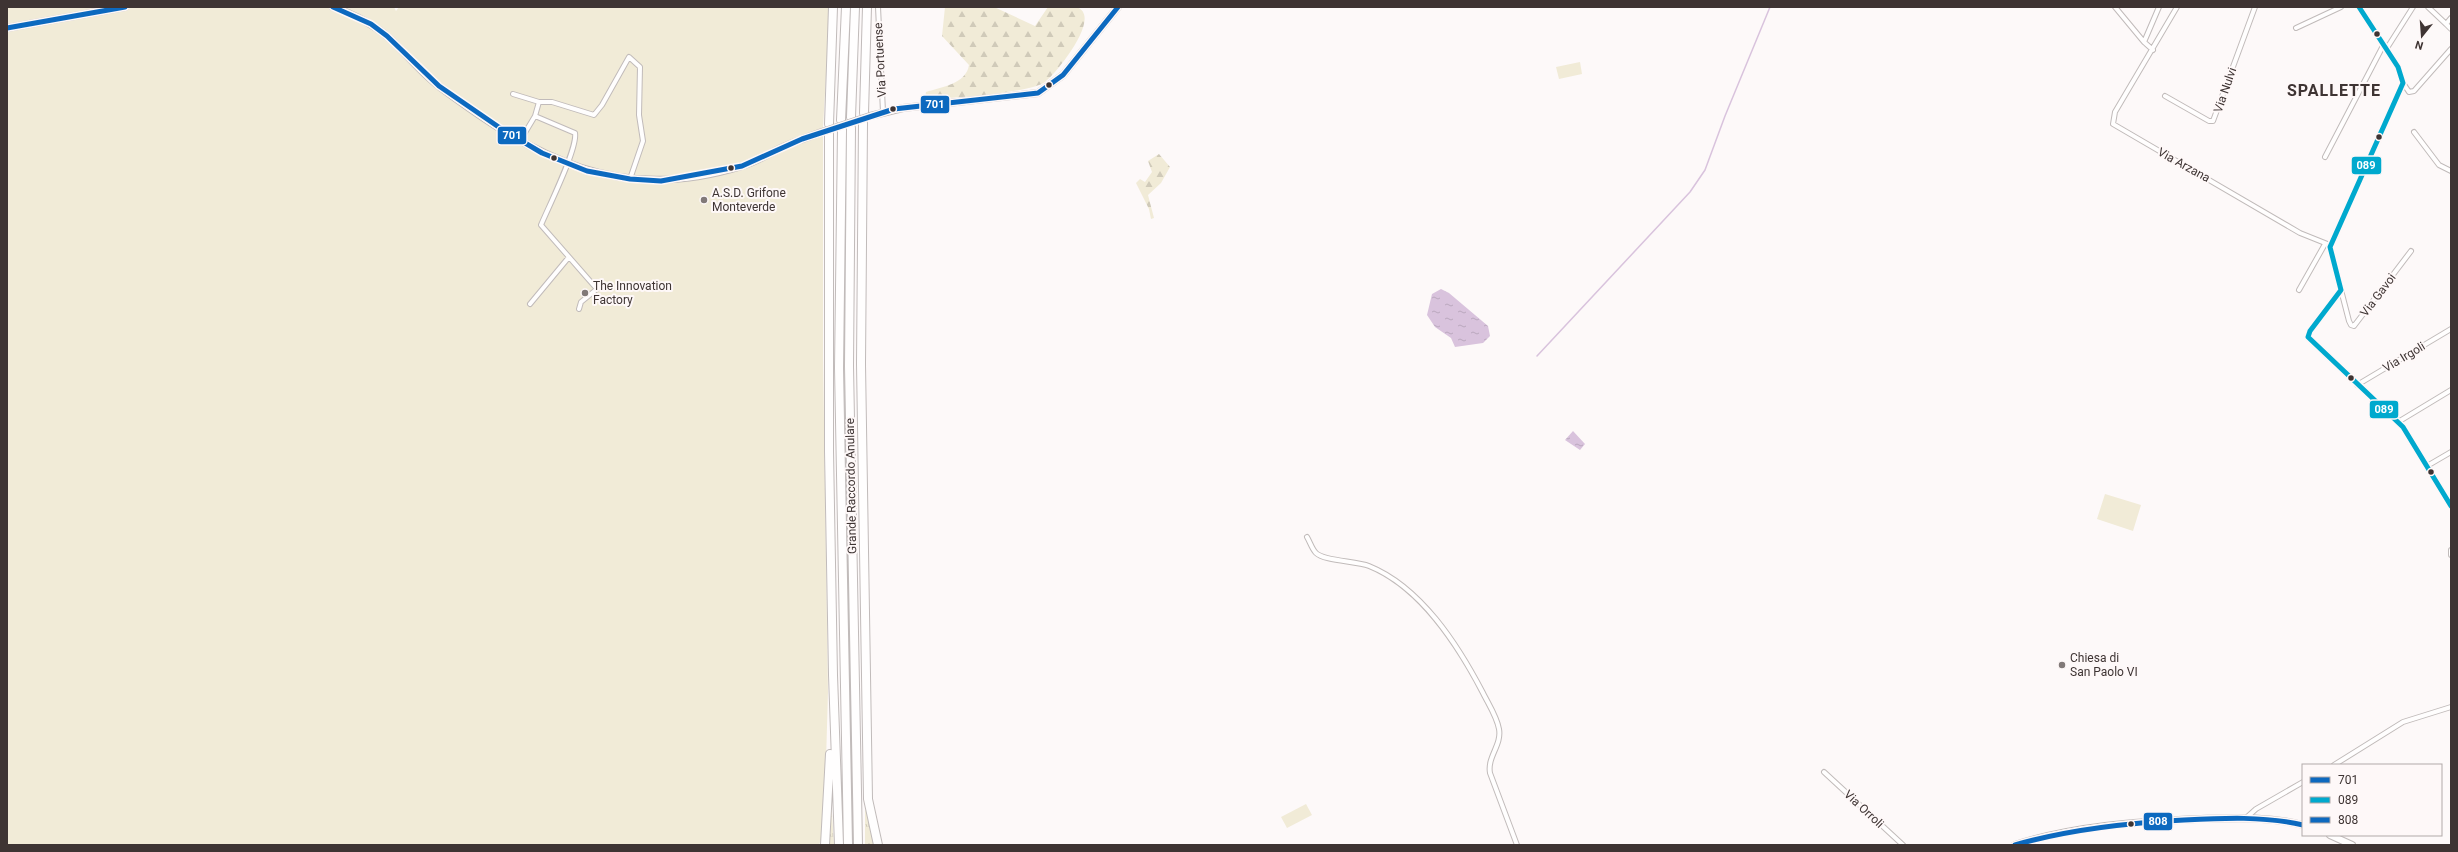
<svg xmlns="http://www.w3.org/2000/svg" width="2458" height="852" viewBox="0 0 2458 852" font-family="Roboto,sans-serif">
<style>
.grass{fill:url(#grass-tufts)}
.forest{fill:url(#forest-firs)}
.park{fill:#f1ebd7}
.water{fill:url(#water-ripples)}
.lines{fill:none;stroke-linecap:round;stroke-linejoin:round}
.stream{stroke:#d9c3dd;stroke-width:1.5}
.minor-casing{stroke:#c1bbba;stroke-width:6}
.secondary-casing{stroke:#c1bbba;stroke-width:8}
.motorway-casing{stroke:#c1bbba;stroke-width:10}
.minor{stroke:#fffefe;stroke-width:4}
.secondary{stroke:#fffefe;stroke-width:6}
.motorway{stroke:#fffefe;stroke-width:8}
.secondary-bridge-casing{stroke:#c1bbba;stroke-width:8;stroke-linecap:butt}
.secondary-bridge{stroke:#fffefe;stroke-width:6}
.bus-1-casing{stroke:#fef8f8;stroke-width:8}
.bus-2-casing{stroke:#fef8f8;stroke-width:8}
.bus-3-casing{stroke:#fef8f8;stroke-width:8}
.bus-1{stroke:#0c69bf;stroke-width:5}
.bus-2{stroke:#00a9ce;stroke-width:5}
.bus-3{stroke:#0c69bf;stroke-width:5}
.bus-dot{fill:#3e3433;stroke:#fef8f8;stroke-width:1.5}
.poi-dot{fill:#817978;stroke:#fef8f8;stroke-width:1.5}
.labels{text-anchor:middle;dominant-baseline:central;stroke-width:4;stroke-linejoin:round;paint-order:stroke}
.street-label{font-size:12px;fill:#3e3433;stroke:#fef8f8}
.poi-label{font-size:12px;fill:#3e3433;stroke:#fef8f8;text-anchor:start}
.district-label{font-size:16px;font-weight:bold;letter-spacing:1px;fill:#3e3433;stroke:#fef8f8}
.line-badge{stroke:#fef8f8;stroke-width:1.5}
.badge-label{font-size:11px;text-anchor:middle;font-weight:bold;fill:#fff}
</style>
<defs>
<pattern id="grass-tufts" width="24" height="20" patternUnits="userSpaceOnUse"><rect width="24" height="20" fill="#f1ebd7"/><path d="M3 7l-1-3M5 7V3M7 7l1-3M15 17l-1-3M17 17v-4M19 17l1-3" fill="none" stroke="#d0cab9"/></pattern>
<pattern id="forest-firs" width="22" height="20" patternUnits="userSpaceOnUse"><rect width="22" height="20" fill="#f1ebd7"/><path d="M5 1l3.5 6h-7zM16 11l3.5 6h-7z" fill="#d0cab9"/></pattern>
<pattern id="water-ripples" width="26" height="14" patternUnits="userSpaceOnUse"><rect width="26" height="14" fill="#d9c3dd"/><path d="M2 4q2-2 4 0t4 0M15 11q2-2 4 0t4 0" fill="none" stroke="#bba8be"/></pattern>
</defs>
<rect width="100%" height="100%" fill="#fdf9f9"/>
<!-- grass -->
<path class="grass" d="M831,798L834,845H828Z
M865,807L874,845H865Z"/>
<!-- forest -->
<path class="forest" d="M945,7H994L1035,26L1048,7C1056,7 1068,5 1076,7C1104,15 1056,74 1045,82C1031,93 946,99 925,99L926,92C942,87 966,84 969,65L942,36Z
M1159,154L1170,167L1161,183L1148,195L1154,218L1151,219L1149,209L1136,183L1140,179L1145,182L1152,172L1148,161Z"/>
<!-- park -->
<path class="park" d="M7,7H394L396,11L399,7H830L823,127V356L828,692L824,831L819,845H7Z
M1580,62L1582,74L1559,79L1556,67Z
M2105,494L2141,505L2133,531L2097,519Z
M1306,804L1312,815L1287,828L1281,817Z"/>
<!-- water -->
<path class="water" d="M1441,289L1449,293L1488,326L1490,336L1483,343L1455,347L1451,338L1435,327L1427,315L1432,294Z
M1573,431L1585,444L1580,450L1565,440Z"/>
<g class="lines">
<!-- stream -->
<path class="stream" d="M1537,356L1690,192L1705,170L1725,116L1770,7"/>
<defs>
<path id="minor" d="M878,7L883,112
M2115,7L2144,42
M2177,7L2115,112L2113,124L2300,233L2330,245
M2359,7L2398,67L2403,83L2330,247L2341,290L2310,331L2308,337L2403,427L2451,506
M2428,7L2446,24
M2451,18L2446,24L2451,29
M2296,28L2341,7
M2387,48L2413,7
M2153,50L2144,42L2159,7
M2403,83L2409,92L2414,91L2451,49
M513,94L539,102
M2165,96L2209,121H2213L2255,7
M2414,132L2439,165L2451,171
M520,141L535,116
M2325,157L2384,44
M2299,290L2325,244
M2341,290L2349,321L2351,325L2354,326L2411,251
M530,304L569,257
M579,309L581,302L597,289L541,225C548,208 578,148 575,133L535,116L539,102H552L594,115L602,105L629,57L640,67L639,115L643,141L630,179
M2357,385L2451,329
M2398,422L2451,390
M2427,466L2451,452
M1307,537C1310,542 1312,549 1316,553C1324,561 1356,561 1369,566C1421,587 1458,645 1483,693C1489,705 1497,717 1499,729C1502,745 1487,757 1490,773L1517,845
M2451,550V555
M2334,765L2403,722L2451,707
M1824,772L1903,845
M2246,818L2256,809L2303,782"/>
<path id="secondary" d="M333,7C352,14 372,23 388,37C406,53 421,73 440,87C537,159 618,204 742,166C758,161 773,151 788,145C799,140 811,136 822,132
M7,28L125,7
M870,116L903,108L1038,93L1063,75L1118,7
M2330,835L2352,845
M2015,845C2074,826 2136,822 2197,819C2233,818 2268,816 2303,825"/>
<path id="motorway" d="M864,113L867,7
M851,117L855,7
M841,120L846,7
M863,123L861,364L868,799L878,845
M829,124L833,7
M851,128L849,366L858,845
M842,130L839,368L848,845
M829,134V451L833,675L839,845
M825,845L830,754"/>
</defs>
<!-- minor casing -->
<use href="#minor" class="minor-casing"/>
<!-- secondary casing -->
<use href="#secondary" class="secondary-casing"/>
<!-- motorway casing -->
<use href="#motorway" class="motorway-casing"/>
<!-- minor -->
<use href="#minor" class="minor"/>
<!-- secondary -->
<use href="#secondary" class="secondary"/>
<!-- motorway -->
<use href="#motorway" class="motorway"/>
<defs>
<path id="secondary-bridge" d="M822,132L870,116"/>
</defs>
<!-- secondary-bridge casing -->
<use href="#secondary-bridge" class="secondary-bridge-casing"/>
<!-- secondary-bridge -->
<use href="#secondary-bridge" class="secondary-bridge"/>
<defs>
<path id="bus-1" d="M333,7L371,24L387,36L439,86L503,130L542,153L587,171L630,179L661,181L742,166L802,139L894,109L1038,93L1063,75L1118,7
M7,28L125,7"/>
<path id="bus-2" d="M2359,7L2398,67L2403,83L2330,247L2341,290L2310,331L2308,337L2403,427L2451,506"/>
<path id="bus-3" d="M2015,845C2070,829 2127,823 2184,820C2224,818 2264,816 2303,825"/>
</defs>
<!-- bus-1 casing -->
<use href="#bus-1" class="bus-1-casing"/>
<!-- bus-2 casing -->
<use href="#bus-2" class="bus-2-casing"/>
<!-- bus-3 casing -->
<use href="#bus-3" class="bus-3-casing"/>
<!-- bus-1 -->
<use href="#bus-1" class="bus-1"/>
<!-- bus-2 -->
<use href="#bus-2" class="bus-2"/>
<!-- bus-3 -->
<use href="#bus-3" class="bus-3"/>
</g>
<!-- markers -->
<g class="bus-dot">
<circle cx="2377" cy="34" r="3.5"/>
<circle cx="1049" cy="85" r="3.5"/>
<circle cx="893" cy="109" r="3.5"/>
<circle cx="2379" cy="137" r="3.5"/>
<circle cx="554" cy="158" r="3.5"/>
<circle cx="731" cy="168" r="3.5"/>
<circle cx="2351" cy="378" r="3.5"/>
<circle cx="2431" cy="472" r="3.5"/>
<circle cx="2131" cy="824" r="3.5"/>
</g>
<g class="poi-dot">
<circle cx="704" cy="200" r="4"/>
<circle cx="585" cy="293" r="4"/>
<circle cx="2062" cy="665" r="4"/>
</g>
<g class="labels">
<!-- street labels -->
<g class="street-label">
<text transform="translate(880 60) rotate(-93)">Via Portuense</text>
<text transform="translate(2225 90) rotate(-71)">Via Nulvi</text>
<text transform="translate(2184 165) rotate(29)">Via Arzana</text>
<text transform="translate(2378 295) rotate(-53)">Via Gavoi</text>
<text transform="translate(2404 357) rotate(-31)">Via Irgoli</text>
<text transform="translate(851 486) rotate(-91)">Grande Raccordo Anulare</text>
<text transform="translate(1864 809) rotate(43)">Via Orroli</text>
</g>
<!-- poi labels -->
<g class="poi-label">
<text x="712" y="193">A.S.D. Grifone<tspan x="712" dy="14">Monteverde</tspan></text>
<text x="593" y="286">The Innovation<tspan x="593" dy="14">Factory</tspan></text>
<text x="2070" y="658">Chiesa di<tspan x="2070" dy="14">San Paolo VI</tspan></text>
</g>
<!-- district labels -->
<g class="district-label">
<text x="2334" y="90">SPALLETTE</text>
</g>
</g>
<g class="line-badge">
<rect x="920" y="95" width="30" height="19" rx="4" fill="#0c69bf"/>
<rect x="497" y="126" width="30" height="19" rx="4" fill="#0c69bf"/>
<rect x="2351" y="156" width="31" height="19" rx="4" fill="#00a9ce"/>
<rect x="2369" y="400" width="30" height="19" rx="4" fill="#00a9ce"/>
<rect x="2143" y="812" width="30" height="19" rx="4" fill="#0c69bf"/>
</g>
<g class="badge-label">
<text x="935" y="108">701</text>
<text x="512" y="139">701</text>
<text x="2366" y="169">089</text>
<text x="2384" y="413">089</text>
<text x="2158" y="825">808</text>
</g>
<!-- border -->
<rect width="2458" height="852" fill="none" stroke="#3e3433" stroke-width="16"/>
<!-- legend -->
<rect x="2302" y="764" width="140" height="72" fill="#fef8f8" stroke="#b1aaa9"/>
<rect x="2310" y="777" width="20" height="6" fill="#0c69bf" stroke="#b1aaa9"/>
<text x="2338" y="784" font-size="12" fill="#3e3433">701</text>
<rect x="2310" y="797" width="20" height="6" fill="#00a9ce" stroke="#b1aaa9"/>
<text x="2338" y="804" font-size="12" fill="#3e3433">089</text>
<rect x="2310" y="817" width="20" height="6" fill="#0c69bf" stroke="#b1aaa9"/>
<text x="2338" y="824" font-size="12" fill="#3e3433">808</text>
<!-- north arrow -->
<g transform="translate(2422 36) rotate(197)" stroke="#fef8f8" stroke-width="3" paint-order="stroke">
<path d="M0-3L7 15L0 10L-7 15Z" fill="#3e3433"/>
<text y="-6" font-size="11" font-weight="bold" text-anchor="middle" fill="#3e3433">N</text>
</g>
</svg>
